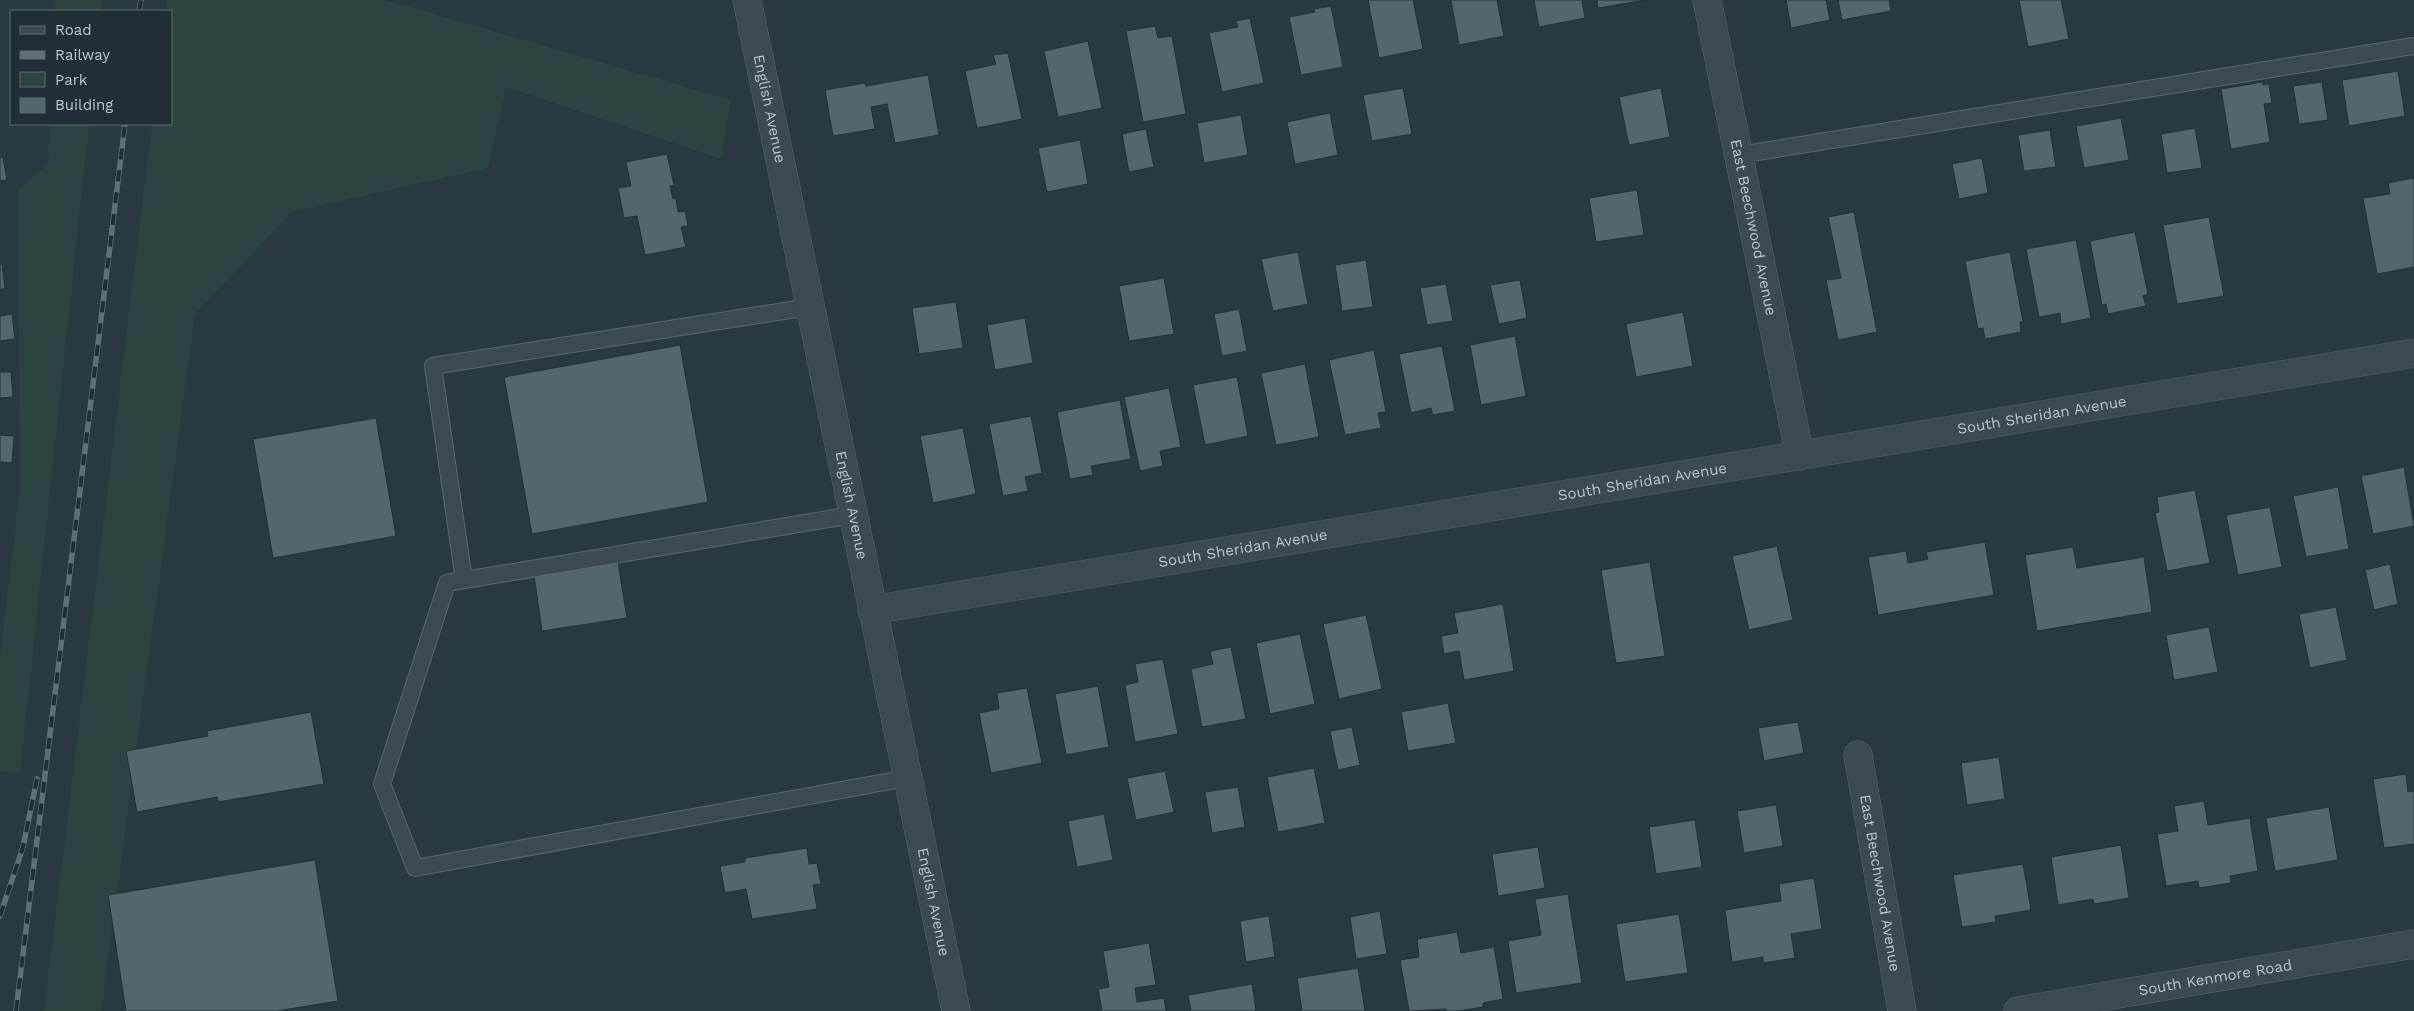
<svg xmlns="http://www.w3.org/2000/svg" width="2414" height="1011" viewBox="0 0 2414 1011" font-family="'Work Sans',sans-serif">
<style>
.green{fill:#2c4441}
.building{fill:#54656e;stroke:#243039}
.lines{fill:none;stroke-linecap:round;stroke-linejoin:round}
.service-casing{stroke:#5b676f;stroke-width:18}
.minor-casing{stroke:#5b676f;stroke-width:29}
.tertiary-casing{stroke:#5b676f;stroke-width:29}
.service{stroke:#3d4951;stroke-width:16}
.minor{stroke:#3d4951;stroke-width:28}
.tertiary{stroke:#3d4951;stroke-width:28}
.rail-casing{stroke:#5f6e78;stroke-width:5.5}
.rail{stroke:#222e37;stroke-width:4;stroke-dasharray:11;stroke-linecap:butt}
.labels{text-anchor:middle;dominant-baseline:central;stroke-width:4;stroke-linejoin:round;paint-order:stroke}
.street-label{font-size:15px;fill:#bac4cb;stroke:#222e37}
</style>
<rect width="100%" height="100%" fill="#293841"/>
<!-- green -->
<path class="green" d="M55,0H102L101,11H55Z
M167,0H386L731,100L721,159L506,87L488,168L292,212L195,314L101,1011H44L152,124H171V11H166Z
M50,124H89L20,773L0,771V655L20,490L18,191L48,163Z"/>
<!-- building -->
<path class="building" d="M1368,0H1413L1423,49L1379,58Z
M1451,0H1497L1504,36L1459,45Z
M1534,0H1582L1585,18L1539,27Z
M1597,0H1646L1598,8Z
M1786,0H1826L1830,20L1791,28Z
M1838,0H1889L1891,11L1842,20Z
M2019,0H2061L2069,39L2028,47Z
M1331,6L1343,67L1301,75L1289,17L1315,12L1314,9Z
M1250,18L1264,83L1222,92L1209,33L1238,27L1236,21Z
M1155,26L1158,38L1172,36L1186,114L1143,122L1126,31Z
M1088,41L1102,108L1058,117L1044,51Z
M1008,53L1022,119L977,128L965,71L996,64L993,55Z
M2398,71L2405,116L2349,126L2342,80Z
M928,75L939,135L895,143L887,104L871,107L875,129L833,136L825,90L865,83L866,86Z
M2263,82V85L2269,84L2272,103L2264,104L2270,142L2231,149L2221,89Z
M2322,82L2328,120L2299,124L2293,86Z
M1403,88L1412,134L1372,141L1363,95Z
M1661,88L1670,137L1629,145L1619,97Z
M1330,113L1338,155L1295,164L1287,122Z
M1241,115L1248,155L1204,163L1197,123Z
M2121,118L2129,160L2084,168L2076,126Z
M2195,128L2202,168L2167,173L2161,134Z
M1146,129L1154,167L1129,172L1122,134Z
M2050,130L2056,167L2024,171L2018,135Z
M1080,140L1088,184L1047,192L1038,148Z
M667,154L674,185L670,186L673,199L676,198L678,212L685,211L688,226L681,227L686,247L645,255L637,216L624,218L618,188L631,186L626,162Z
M0,157H3L7,180L0,181Z
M1982,158L1988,193L1959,199L1952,164Z
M2414,178V267L2377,274L2363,198L2390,194L2388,183Z
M1637,190L1644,235L1596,242L1589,198Z
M1854,212L1877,332L1838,340L1826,280L1841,278L1828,217Z
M2209,217L2224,296L2177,304L2163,225Z
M2135,232L2148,294L2143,296L2146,306L2108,314L2106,304L2102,305L2090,241Z
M2076,240L2091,318L2061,324L2060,313L2039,317L2026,249Z
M1298,252L1308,304L1273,311L1261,259Z
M2010,252L2023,322H2020L2021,332L1985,339L1983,328L1978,329L1965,261Z
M1366,260L1373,307L1342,311L1335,265Z
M0,264H2L5,289H0Z
M1164,278L1174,334L1129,341L1119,286Z
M1520,280L1527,318L1499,324L1490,285Z
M1446,284L1453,321L1427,325L1420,288Z
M956,302L963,348L919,354L912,308Z
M1239,309L1247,351L1222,356L1214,314Z
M1683,312L1693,366L1636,377L1626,324Z
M12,314L15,339L0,341V316Z
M1025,318L1033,363L995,370L987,325Z
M1515,336L1526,396L1481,405L1470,345Z
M680,345L708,502L532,534L504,377Z
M1442,346L1455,411L1433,415L1431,408L1411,413L1399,354Z
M1374,350L1386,412L1378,413L1381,428L1345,435L1329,360Z
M1305,364L1319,437L1276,445L1261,373Z
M0,372H11L13,397L0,398Z
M1237,377L1248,436L1205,445L1193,385Z
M1169,388L1181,447L1160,451L1163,466L1140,471L1124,397Z
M1120,400L1131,459L1091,466L1093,475L1070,479L1057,412Z
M1031,416L1042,473L1025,477L1028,491L1003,496L989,424Z
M376,418L396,536L273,558L253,439Z
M963,428L976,494L933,503L920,436Z
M0,435L14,436L12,463L0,462Z
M2404,467L2414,526L2373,534L2361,476Z
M2338,487L2349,549L2306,557L2293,496Z
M2195,490L2210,563L2167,571L2155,513L2159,512L2157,497Z
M2270,507L2282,567L2238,575L2226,515Z
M1985,542L1994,595L1878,615L1868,557L1906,551L1908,563L1928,559L1926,552Z
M1777,546L1793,620L1749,630L1732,556Z
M2073,547L2077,568L2144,557L2152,612L2037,631L2025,555Z
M618,562L627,618L542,631L534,575Z
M1650,562L1665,656L1616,663L1601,570Z
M2390,564L2398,604L2374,610L2365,570Z
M1503,604L1514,671L1464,680L1459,651L1444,654L1441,636L1458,633L1454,613Z
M2336,607L2347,660L2310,668L2299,614Z
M1366,615L1382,689L1339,699L1323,624Z
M2209,627L2218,672L2174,680L2166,635Z
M1300,634L1315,704L1270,714L1256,643Z
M1231,647L1246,719L1202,727L1191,669L1213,664L1210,651Z
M1163,659L1178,734L1135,742L1125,685L1138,682L1135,664Z
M1098,686L1109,747L1066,755L1055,694Z
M1027,688L1042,763L991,773L979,713L999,709L997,693Z
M1448,703L1456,743L1408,751L1401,712Z
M311,712L324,784L218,802L217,797L137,812L126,751L208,736L207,731Z
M1798,722L1804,753L1764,761L1758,728Z
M1352,727L1360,765L1338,770L1330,731Z
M1999,757L2005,799L1967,805L1961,763Z
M1314,768L1325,823L1278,832L1267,777Z
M1165,771L1174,812L1136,820L1127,778Z
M2406,774L2408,792L2414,791V844L2384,848L2373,779Z
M1238,787L1245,827L1212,833L1205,792Z
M2204,801L2208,825L2250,818L2258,871L2230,876L2231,883L2199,888L2198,881L2166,886L2157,834L2178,831L2174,806Z
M1776,805L1783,846L1744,853L1737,811Z
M2329,807L2338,860L2275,871L2266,818Z
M1104,814L1113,860L1077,867L1068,821Z
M1695,820L1702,867L1656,874L1649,827Z
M2121,845L2129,898L2094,904L2093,899L2058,905L2051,857Z
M1538,847L1545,888L1498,896L1492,854Z
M807,848L809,864L817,863L821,884L813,885L817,909L752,919L746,889L725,893L720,866L745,862V858Z
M315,860L338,1001L277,1011H126L108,895Z
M2023,864L2031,910L1995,916L1996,922L1962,927L1953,875Z
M1814,878L1822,929L1791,934L1795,958L1763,963V957L1732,962L1725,910L1781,901L1779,884Z
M1568,894L1582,983L1516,993L1508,941L1541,935L1535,899Z
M1380,911L1387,954L1356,959L1350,917Z
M1679,914L1688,973L1625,982L1616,924Z
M1269,916L1275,957L1246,962L1240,921Z
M1457,932L1461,953L1494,947L1503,999L1483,1003V1007L1458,1011H1447L1446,1009L1409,1011L1400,960L1419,957L1417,939Z
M1149,943L1156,985L1135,988L1137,1002L1164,998L1166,1011H1102L1098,989L1109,987L1103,951Z
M1358,968L1365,1011H1302L1297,978Z
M1252,984L1256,1011H1191L1188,995Z"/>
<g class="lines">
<defs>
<path id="service" d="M1739,155L2414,46
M852,515L447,583L382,784L415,868L907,778
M464,580L433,366L810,307"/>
<g id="minor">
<path id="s1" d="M1707,0L1800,456"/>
<path id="s2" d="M872,610L2414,353"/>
<path id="s3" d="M1858,755L1902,1011"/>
<path id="s4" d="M2018,1011L2414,944"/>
</g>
<g id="tertiary">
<path id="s5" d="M747,0L956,1011"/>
</g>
</defs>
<!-- service casing -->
<use href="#service" class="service-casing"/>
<!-- minor casing -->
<use href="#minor" class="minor-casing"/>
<!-- tertiary casing -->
<use href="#tertiary" class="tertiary-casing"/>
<!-- service -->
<use href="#service" class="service"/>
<!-- minor -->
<use href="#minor" class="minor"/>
<!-- tertiary -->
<use href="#tertiary" class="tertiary"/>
<defs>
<path id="rail" d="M139,11L141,0
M0,916L23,847L37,779
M16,1011L125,124"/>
</defs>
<!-- rail casing -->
<use href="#rail" class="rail-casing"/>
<!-- rail -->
<use href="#rail" class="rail"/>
</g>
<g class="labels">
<!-- street labels -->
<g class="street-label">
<text stroke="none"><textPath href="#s5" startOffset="111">English Avenue</textPath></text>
<text stroke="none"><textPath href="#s1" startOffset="232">East Beechwood Avenue</textPath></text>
<text stroke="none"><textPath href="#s2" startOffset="1186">South Sheridan Avenue</textPath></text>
<text stroke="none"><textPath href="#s2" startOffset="781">South Sheridan Avenue</textPath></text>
<text stroke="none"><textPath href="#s5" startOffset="516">English Avenue</textPath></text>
<text stroke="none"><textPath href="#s2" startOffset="376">South Sheridan Avenue</textPath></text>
<text stroke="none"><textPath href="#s3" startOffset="130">East Beechwood Avenue</textPath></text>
<text stroke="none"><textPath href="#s5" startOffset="921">English Avenue</textPath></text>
<text stroke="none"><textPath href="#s4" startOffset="200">South Kenmore Road</textPath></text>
</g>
</g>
<!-- legend -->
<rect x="10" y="10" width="162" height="115" fill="#222e37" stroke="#5f6a72"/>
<rect x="20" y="26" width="25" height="8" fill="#3d4951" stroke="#5f6a72"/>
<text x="55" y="35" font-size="15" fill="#bac4cb">Road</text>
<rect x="20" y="51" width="25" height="8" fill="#5f6e78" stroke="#5f6a72"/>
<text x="55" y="60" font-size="15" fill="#bac4cb">Railway</text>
<rect x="20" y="72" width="25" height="15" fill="#2c4441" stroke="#5f6a72"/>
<text x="55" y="85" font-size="15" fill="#bac4cb">Park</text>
<rect x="20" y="98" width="25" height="15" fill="#54656e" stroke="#5f6a72"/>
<text x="55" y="110" font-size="15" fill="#bac4cb">Building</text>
</svg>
